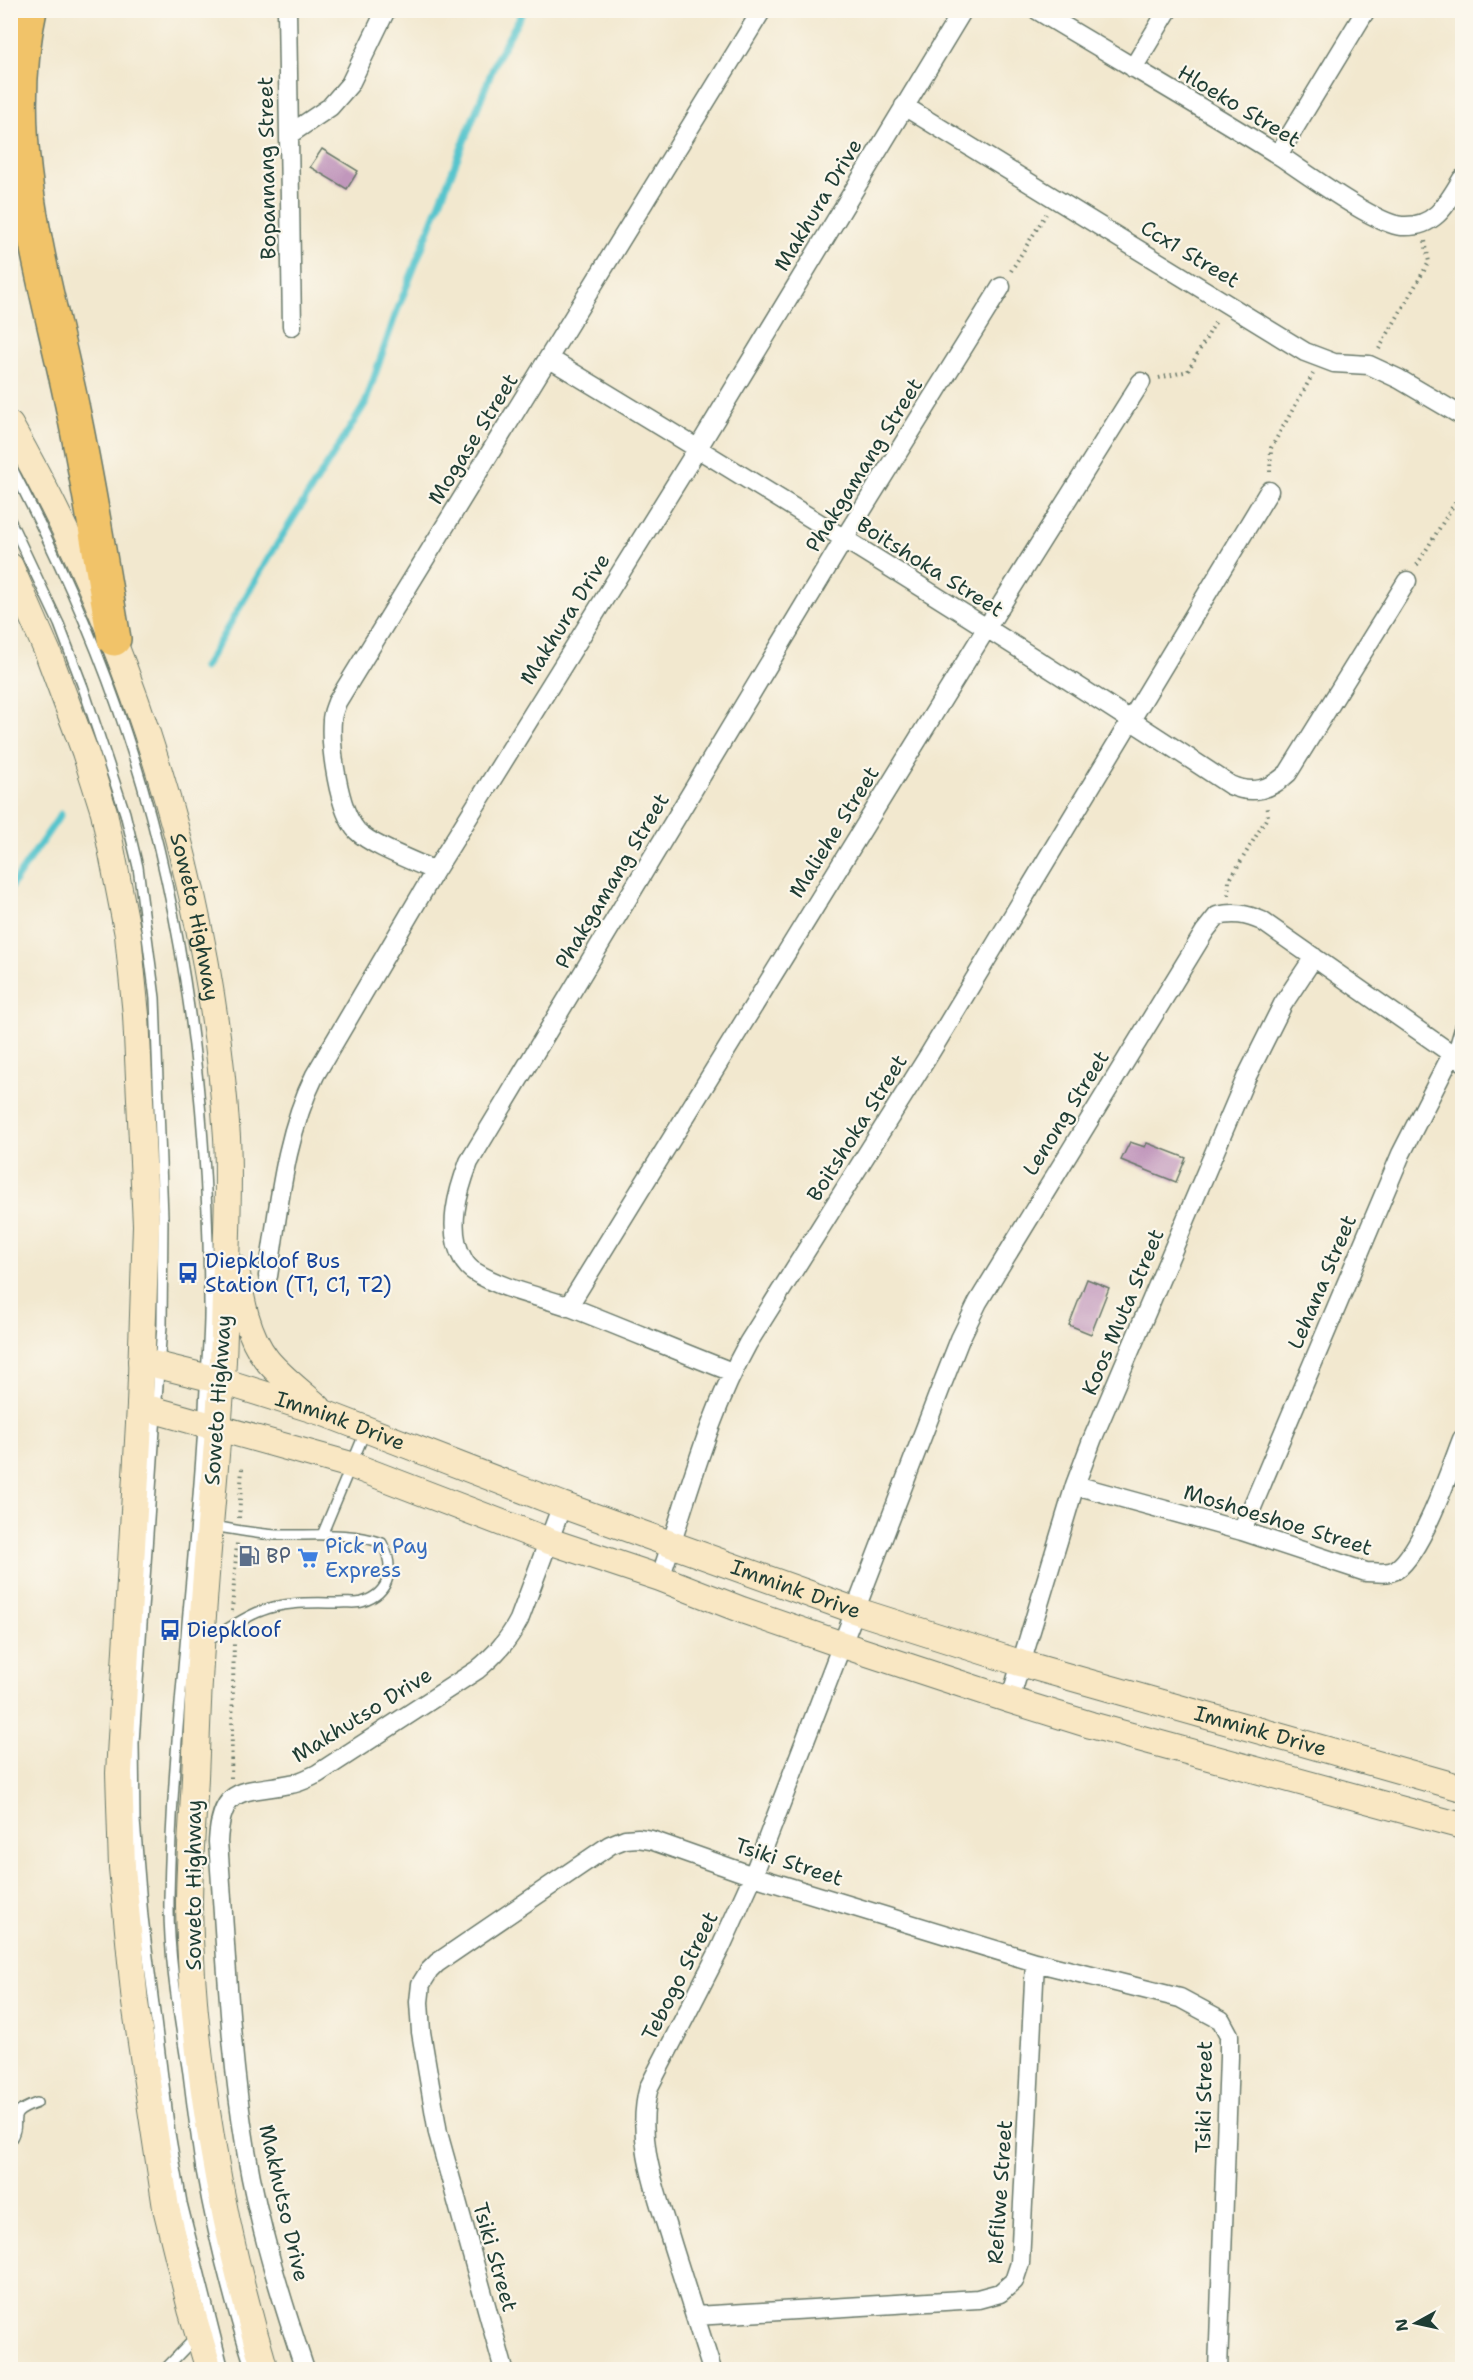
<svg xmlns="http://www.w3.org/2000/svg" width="1473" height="2380" viewBox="0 0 1473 2380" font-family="'Shantell Sans',sans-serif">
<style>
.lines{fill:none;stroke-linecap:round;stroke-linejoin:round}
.stream{stroke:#57c5cd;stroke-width:7}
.building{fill:#c197bc}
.lane-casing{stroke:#69796a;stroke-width:12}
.street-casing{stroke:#69796a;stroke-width:21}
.secondary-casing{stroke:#69796a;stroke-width:28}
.highway-casing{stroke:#69796a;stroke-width:36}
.path{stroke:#69796a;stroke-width:4;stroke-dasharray:1.5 4.5;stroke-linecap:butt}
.lane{stroke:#fff;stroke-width:9}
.street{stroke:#fff;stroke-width:18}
.secondary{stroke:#f9e7c3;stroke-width:26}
.highway{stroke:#f1c369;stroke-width:33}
.labels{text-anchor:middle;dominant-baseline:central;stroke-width:4.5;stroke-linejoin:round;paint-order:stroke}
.street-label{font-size:21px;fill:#1f3d34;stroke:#fbf7ec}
.transit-label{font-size:21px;fill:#164399;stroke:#fbf7ec;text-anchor:start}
.shop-label{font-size:21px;fill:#366cbe;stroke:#fbf7ec;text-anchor:start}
.service-label{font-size:21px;fill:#4e5e75;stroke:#fbf7ec;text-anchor:start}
</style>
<rect width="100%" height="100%" fill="#fbf7ec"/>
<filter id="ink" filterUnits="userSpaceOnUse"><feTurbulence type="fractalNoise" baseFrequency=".0167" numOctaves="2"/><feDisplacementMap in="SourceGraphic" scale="12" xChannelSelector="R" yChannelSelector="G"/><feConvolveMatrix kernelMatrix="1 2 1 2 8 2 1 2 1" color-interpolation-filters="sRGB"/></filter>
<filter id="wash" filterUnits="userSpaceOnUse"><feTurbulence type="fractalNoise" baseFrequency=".008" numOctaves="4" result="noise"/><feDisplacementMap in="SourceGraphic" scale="24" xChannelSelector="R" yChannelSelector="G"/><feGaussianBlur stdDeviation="1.35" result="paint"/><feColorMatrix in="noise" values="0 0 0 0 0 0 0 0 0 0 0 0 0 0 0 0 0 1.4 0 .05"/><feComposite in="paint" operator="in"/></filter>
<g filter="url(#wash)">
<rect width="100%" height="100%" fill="#f2e8cf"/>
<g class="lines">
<!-- stream -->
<path class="stream" d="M204,668L269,557L365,404L395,316L497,58L524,10
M10,888L61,814"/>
</g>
<g id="blocks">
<!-- building -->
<path class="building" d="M322,149L358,171L347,189L310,167Z
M1130,1142L1145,1147L1147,1143L1186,1158L1176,1182L1121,1160Z
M1087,1279L1109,1288L1091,1334L1069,1325Z"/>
</g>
</g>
<g filter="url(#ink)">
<use href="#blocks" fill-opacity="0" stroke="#69796a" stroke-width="1.5"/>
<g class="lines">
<defs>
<path id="lane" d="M10,464C55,551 96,640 126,733C187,917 208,1110 209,1302C210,1338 205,1374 204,1410C195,1573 172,1735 169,1898C168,1956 179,2016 188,2073C192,2105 196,2138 201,2170C213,2238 230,2304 251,2370
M10,520L59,624L83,687L125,813L138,867L155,998L163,1217L162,1325L134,1743L135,1820L143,1917L170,2133L182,2203L224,2370
M1452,1054L1462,1020
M322,1535L365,1432
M205,1643C223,1632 242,1618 261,1611C285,1601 313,1603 339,1603C346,1602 355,1604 362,1602C391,1593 395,1567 382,1543C349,1531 311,1536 276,1535C255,1534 233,1529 212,1526
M10,2141C25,2119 1,2116 37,2103
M164,2370L196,2337"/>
<path id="street" d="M287,10L292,326
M1037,10C1118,59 1200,106 1280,156C1306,173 1375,224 1402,226C1435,228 1447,204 1462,179
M1133,68L1168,10
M904,106L1305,352L1334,363L1369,365L1399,379L1462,416
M290,134L330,107L350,84L386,10
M1278,155L1366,10
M550,359C779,497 1007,638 1230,785C1253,795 1270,790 1288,773L1407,581
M435,871C414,861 372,846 357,831C338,810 330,747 332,720C332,714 335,708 337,702L762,10
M268,1276C279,1208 284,1137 315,1075L435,871L698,448L963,10
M568,1307L986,629L1141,382
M732,1372C678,1351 624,1328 570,1307C539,1296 504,1290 475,1272C471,1270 465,1264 463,1259C446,1230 458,1191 469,1162L844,539L1001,287
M1075,1485L1242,1531L1366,1572C1375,1572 1389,1575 1397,1569C1422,1551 1450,1470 1462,1439
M1242,1531L1401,1154L1452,1054
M660,1578C687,1499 708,1415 748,1343L927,1058L1269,491
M1010,1700L1075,1485L1092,1440L1246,1078L1283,1004L1314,957
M695,2316L978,2299L1000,2293L1014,2281L1020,2263L1035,1962
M305,2370C281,2298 258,2224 246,2150C229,2049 226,1945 218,1842C221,1784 244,1793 290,1784C300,1783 308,1778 317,1774L477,1670C495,1655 508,1641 519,1620L562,1505
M504,2370L438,2133L421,2032L419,2002L421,1984L429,1971L437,1963L610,1845L625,1839L638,1838L651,1840L753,1876L1035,1962L1180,1998L1221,2020L1229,2035V2057L1218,2370
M712,2370C699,2329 686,2288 673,2247C658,2196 634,2141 649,2087L720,1949L753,1876L943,1382L960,1339L978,1302L1205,931L1217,916C1234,912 1246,914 1262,921L1462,1061"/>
<g id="secondary">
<path id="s1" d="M10,425C132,639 211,890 227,1137C230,1190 226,1244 225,1297C224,1324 224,1351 222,1377C216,1467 206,1557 201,1647C198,1690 197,1733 195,1777C193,1820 189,1863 189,1907C192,2059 221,2224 265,2370"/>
<path d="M10,566L48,653L85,752L104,812L128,935L136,1015L146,1225L140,1406L119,1773L122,1868L135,2003L166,2208L191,2309L209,2370"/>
<path d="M236,1268C241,1299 247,1335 267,1360C281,1377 301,1392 318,1407"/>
<path id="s2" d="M141,1361L222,1381L324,1413L562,1505L854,1610L1020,1663L1462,1788"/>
<path d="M140,1406L351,1465L549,1541L660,1578L742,1610L843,1645L1010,1700L1091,1725L1462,1826"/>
</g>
<path id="highway" d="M30,10C0,145 46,279 73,410C89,486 101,562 114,639"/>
</defs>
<!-- lane casing -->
<use href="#lane" class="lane-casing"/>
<!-- street casing -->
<use href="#street" class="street-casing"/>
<!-- secondary casing -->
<use href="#secondary" class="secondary-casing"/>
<!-- highway casing -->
<use href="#highway" class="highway-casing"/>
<!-- path -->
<path class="path" d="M1011,271L1046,214
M1379,349L1429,262L1425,241
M1159,378L1188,371L1217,319
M1270,472L1271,448L1313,374
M1417,565L1462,491
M1228,895L1229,881L1268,816L1266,805
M239,1518L242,1468
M232,1611L237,1543
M231,1778L234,1642"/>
<!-- lane -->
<use href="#lane" class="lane"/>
<!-- street -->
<use href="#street" class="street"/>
<!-- secondary -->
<use href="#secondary" class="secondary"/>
<!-- highway -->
<use href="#highway" class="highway"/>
</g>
</g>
<!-- icons -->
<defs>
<symbol id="bus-bare" viewBox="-9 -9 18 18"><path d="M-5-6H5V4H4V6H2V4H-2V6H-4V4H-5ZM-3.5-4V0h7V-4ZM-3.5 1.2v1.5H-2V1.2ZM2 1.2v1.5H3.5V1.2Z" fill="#1a4fb4" stroke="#fbf7ec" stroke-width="2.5" paint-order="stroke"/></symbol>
<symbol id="fuel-bare" viewBox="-9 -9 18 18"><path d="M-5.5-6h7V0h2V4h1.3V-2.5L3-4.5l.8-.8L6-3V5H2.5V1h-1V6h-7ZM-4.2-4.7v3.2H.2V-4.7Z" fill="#5c6f8a" stroke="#fbf7ec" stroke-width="2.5" paint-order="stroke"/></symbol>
<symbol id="supermarket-bare" viewBox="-9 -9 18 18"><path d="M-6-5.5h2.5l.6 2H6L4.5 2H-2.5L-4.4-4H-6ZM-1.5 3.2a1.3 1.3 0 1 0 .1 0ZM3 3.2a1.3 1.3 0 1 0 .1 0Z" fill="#3f7fe0" stroke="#fbf7ec" stroke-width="2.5" paint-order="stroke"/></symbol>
</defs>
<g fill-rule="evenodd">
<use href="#bus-bare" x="173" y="1258" width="30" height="30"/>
<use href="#fuel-bare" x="234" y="1541" width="30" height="30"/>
<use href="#supermarket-bare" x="293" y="1543" width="30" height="30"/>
<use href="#bus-bare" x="155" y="1615" width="30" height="30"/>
</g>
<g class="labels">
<!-- street labels -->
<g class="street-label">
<text transform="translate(1239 106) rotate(31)">Hloeko Street</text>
<text transform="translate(267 168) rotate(-91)">Bopannang Street</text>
<text transform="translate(818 205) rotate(-59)">Makhura Drive</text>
<text transform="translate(1190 254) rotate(31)">Ccx1 Street</text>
<text transform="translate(473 439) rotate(-58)">Mogase Street</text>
<text transform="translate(864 465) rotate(-58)">Phakgamang Street</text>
<text transform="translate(930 567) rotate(32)">Boitshoka Street</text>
<text transform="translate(565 619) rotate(-58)">Makhura Drive</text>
<text transform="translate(834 832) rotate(-58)">Maliehe Street</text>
<text transform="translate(612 881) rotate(-59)">Phakgamang Street</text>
<text stroke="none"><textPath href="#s1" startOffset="528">Soweto Highway</textPath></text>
<text transform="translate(1066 1113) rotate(-58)">Lenong Street</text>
<text transform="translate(857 1128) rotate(-58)">Boitshoka Street</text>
<text transform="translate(1322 1282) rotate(-67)">Lehana Street</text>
<text transform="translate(1123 1312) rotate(-67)">Koos Muta Street</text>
<text transform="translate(218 1400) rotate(-86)">Soweto Highway</text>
<text stroke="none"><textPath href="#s2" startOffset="208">Immink Drive</textPath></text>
<text transform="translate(1278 1520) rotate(17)">Moshoeshoe Street</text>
<text stroke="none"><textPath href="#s2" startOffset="694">Immink Drive</textPath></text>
<text transform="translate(362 1715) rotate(-32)">Makhutso Drive</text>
<text stroke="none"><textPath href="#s2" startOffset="1180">Immink Drive</textPath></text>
<text transform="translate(789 1862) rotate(18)">Tsiki Street</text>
<text transform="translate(194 1885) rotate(-90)">Soweto Highway</text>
<text transform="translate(680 1976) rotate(-63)">Tebogo Street</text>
<text transform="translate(1204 2097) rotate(-89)">Tsiki Street</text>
<text transform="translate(1000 2192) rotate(-86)">Refilwe Street</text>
<text transform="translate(284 2203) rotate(77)">Makhutso Drive</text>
<text transform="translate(495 2257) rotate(74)">Tsiki Street</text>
</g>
<!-- transit labels -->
<g class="transit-label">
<text x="205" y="1261">Diepkloof Bus<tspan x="205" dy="24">Station (T1, C1, T2)</tspan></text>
<text x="187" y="1630">Diepkloof</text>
</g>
<!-- shop labels -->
<g class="shop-label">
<text x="325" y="1546">Pick n Pay<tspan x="325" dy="24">Express</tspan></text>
</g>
<!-- service labels -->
<g class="service-label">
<text x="266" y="1556">BP</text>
</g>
</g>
<!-- margin -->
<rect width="1473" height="2380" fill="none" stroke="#fbf7ec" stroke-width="36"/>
<!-- north arrow -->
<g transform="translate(1416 2323) rotate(262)" stroke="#fbf7ec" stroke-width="4.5" paint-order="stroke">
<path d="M0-4.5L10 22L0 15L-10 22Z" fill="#1f3d34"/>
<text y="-9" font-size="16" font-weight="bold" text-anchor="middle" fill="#1f3d34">N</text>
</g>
</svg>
